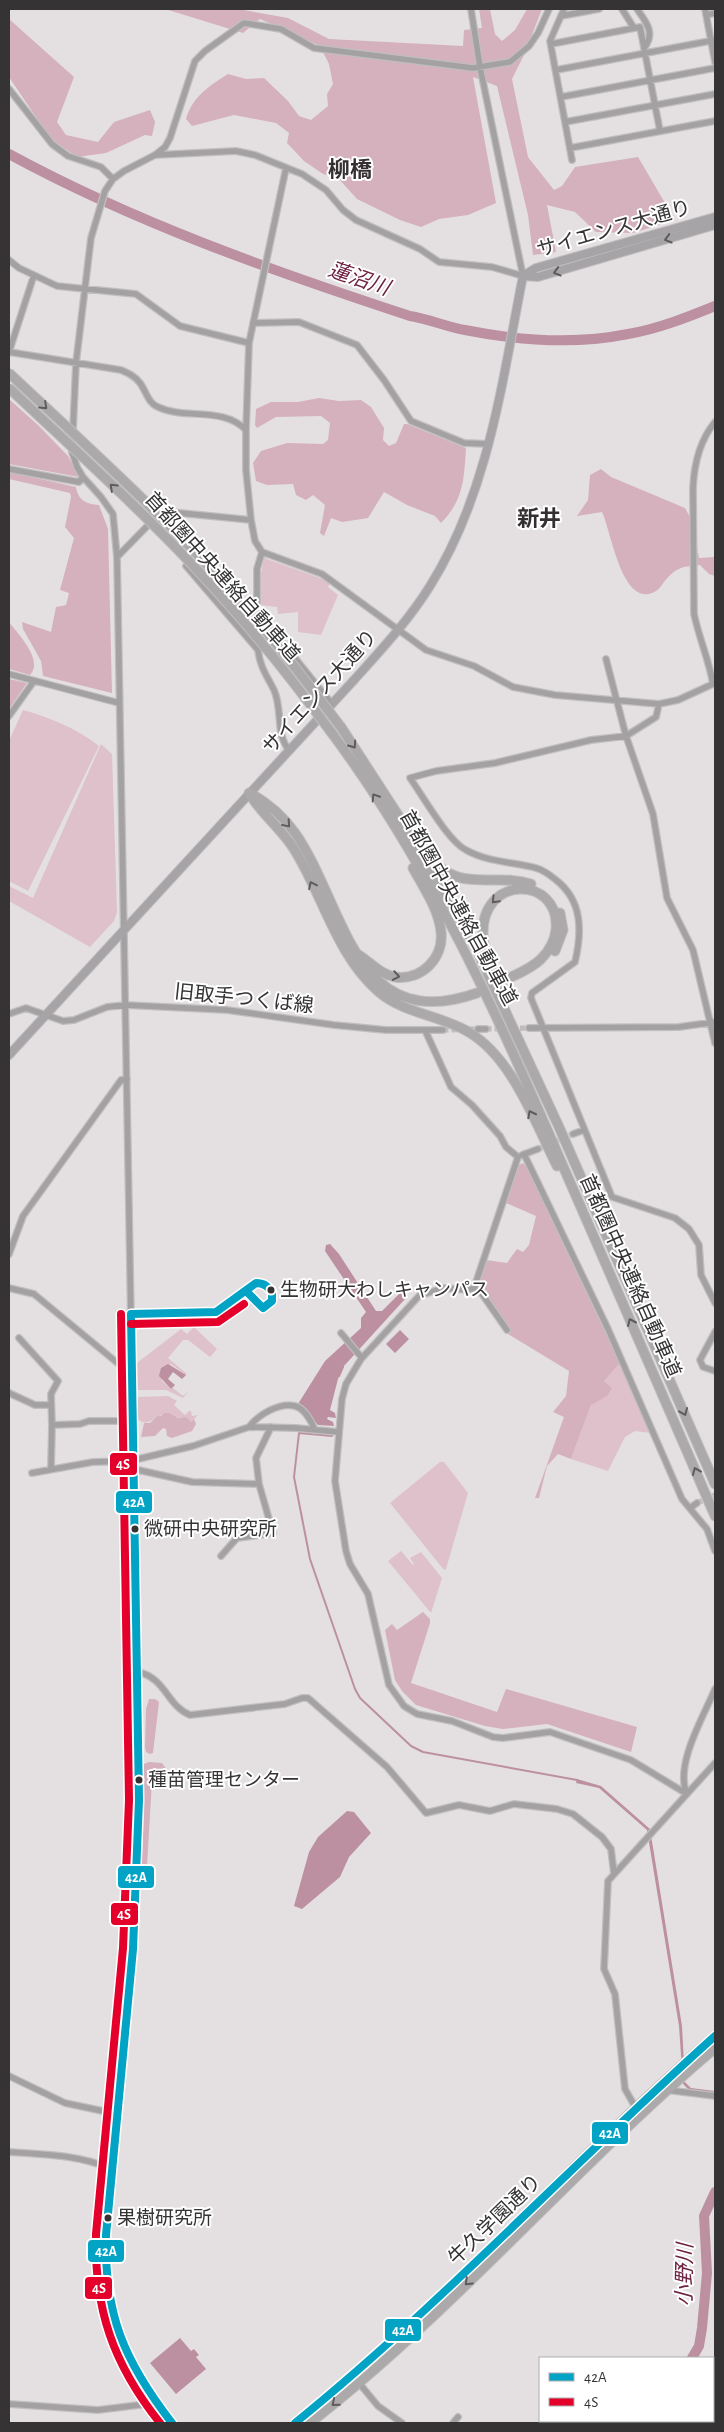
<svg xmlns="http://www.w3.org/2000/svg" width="724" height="2432" viewBox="0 0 724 2432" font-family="'Alegreya Sans','Noto Sans JP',sans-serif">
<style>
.green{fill:#dec1ca}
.forest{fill:#d5b0bd}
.water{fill:#bc90a0}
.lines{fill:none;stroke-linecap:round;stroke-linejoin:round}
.stream{stroke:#bc90a0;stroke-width:2}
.river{stroke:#bc90a0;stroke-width:10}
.minor-tunnel{stroke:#c1bdbf;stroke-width:5.5;stroke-dasharray:5.5 3;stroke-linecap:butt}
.minor-casing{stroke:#c0bebf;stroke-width:8}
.major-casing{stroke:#c0bebf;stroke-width:10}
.highway-casing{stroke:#c0bebf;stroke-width:11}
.minor{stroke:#a3a1a1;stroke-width:5.5}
.major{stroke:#a6a4a6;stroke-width:8}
.highway{stroke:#aba9aa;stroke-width:9}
.highway-bridge-casing{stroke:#c0bebf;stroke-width:11;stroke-linecap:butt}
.highway-bridge{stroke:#aba9aa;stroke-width:9}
.bus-1-casing{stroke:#fff;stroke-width:11}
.bus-2-casing{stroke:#fff;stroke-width:11}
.bus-1{stroke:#03a3c6;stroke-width:8}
.bus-2{stroke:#e4002b;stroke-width:8}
.oneway{stroke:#5d5b5c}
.oneway2{stroke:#5e5c5d}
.bus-dot{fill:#353334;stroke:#fff;stroke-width:2}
.labels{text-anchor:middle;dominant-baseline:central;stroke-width:4;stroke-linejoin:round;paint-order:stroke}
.bus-label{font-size:19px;fill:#353334;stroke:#fff;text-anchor:start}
.street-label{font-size:20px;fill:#353334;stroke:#fff}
.water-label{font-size:21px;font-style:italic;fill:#6e2343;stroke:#fff}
.quarter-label{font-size:22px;font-weight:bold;fill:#342f31;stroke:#fff}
.line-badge{stroke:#fff;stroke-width:2}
.badge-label{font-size:14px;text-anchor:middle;font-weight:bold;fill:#fff}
</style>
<rect width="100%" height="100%" fill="#e4e0e2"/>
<!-- green -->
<path class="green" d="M264,558L331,582L328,587L338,595L321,635L298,632V612L278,614L277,607L260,605L258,589Z
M23,710C51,718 76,728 99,746L28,891L9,881V741Z
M101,744L112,754L117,912L114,921L90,947L9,901V886L33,898Z
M194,1327L217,1349L210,1357L188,1340H183L168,1358L187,1374L186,1375L171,1364L161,1368L162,1381L171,1389L173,1388L183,1396L189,1391L183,1398L166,1390H137V1363L181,1329L187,1334Z
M620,1363L651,1433L635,1431L625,1437L608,1471L571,1459L591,1405L612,1388L604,1381Z
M168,1396L177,1401L174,1405L185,1415L189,1411H191L192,1416L198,1415L191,1422L183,1418L158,1415C150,1422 147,1425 138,1420L137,1397Z
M440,1462H444L468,1493L446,1569L444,1570L390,1503Z
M401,1551L413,1565L414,1564L410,1558L421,1552L442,1578L431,1613L388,1561Z"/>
<!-- forest -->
<path class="forest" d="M165,9H238L288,18L329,39L463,46L464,30L482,28L479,9H490L495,34L502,41L515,30L527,9H542L524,55L512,79L528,157L554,190L562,186L575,167L638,157L675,220L633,233L596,232L575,212L547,205L556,252L533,255L528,215L497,86L473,77L496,203L468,215L439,219L421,227L400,220L357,199L338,178L323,174L304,161L287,143L289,133L276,123L234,115L192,126L186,119C192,97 209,86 228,74L246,79L264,78L288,101L299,116L311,120L328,106L327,94L333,84L329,64L320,46L260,19L243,33Z
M9,19L74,77L57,122L66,135L98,142L114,122L150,110L155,122L152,136L145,135L106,153L77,157L50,138L9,77Z
M319,398L339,401L361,400L371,407L384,428L383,440L389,446L396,443L404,424H407L466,448C464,478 464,500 441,523L435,516L407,505L384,492L368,518L342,522L331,518L324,536L320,533L325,505L313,495L306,500L296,495L293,484L267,485L256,481L253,463L261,451L287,443L323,444L328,440L330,423L321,416L276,417L257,428L255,425L256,409L271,402H298Z
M9,399L39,426L68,456L79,477L9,464Z
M601,469L611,477L685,508L691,519L699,558L715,557V576L709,574L700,565C680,567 677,567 664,582C662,585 659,589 656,591C622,611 611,530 602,512L577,516L588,500L590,475Z
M9,472L76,487C78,501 87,504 99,505L108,529L112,693L43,676L41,661L23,629L22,622L51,632L56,607L66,605L69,593L60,590L74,538L65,527L71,497L70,493L9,479Z
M9,622C18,634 44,660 30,675L9,669Z
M9,679L27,683L9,709Z
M523,1163L528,1169L620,1363L604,1381L612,1388L607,1396L591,1405L571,1459L558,1454L547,1466L539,1498H535L564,1417L553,1412L566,1396L569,1371L508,1334L510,1332L478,1284L486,1260L507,1263L517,1249L523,1252L529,1245L536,1216L506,1203L519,1165Z
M165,1413H169L178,1418L186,1417L191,1422L194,1419L196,1424L192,1431L172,1438L167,1436L166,1429L163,1428L155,1436L141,1437L144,1423H150L158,1415L161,1416Z
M423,1612L430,1619V1623L411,1683L497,1712L506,1689L637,1727L631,1752L547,1724L503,1729L485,1726L416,1705L402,1691L395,1680L385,1630L392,1624L397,1630Z
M149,1699H155L159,1702L153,1753L150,1754L146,1752L145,1747L146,1709Z
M149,1762L162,1763L168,1771L161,1778L152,1781L147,1866H142L144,1764Z"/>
<!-- water -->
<path class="water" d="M330,1244L339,1254L376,1311H382L402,1291L407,1294L405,1299L344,1366L338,1379L330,1410L335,1413L336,1418L328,1417L327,1419L333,1422L334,1426L318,1425L298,1404L325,1361L361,1328V1318L366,1312L325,1251L326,1245Z
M400,1330L409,1339L395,1353L386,1344Z
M168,1364L186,1375L182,1379L173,1372L168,1379L175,1385L171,1389L159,1376L161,1368Z
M577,1779L601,1786L650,1829L682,2026L685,2082L691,2088L715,2091V2094L690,2091L683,2084L679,2026L647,1830L599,1788L576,1783Z
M347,1811L354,1812L371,1833L349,1857L340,1877L302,1909L294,1906L309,1852L318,1837Z
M180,2338L191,2351L194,2349L199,2355L196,2357L206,2369L176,2394L150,2363Z"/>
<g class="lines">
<!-- stream -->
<path class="stream" d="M339,1376L343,1367
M332,1436L299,1433L294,1477L310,1559L355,1689L360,1698L411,1746L423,1752L577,1780"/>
<!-- river -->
<path class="river" d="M9,154C136,223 273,271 410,316C429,319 447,327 465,330C520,341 574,345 628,334C658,329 688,317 715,306
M692,2358L699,2346L702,2328L707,2273L704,2216L715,2192
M602,2423L605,2421"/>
<!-- minor-tunnel -->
<path class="minor-tunnel" d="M486,1029L529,1028
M443,1030L478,1029
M538,1149L573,1134
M697,1503L715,1495"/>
<defs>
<path id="minor" d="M564,9L550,41L572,160
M622,9L634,28
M637,9C646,22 656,33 644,48
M705,9L715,62
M706,15L715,13
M561,16L599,9
M551,44L640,27L660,131
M556,70L715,40
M9,89L52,144L68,156L101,167L113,179
M561,97L715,68
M565,122L715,94
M570,148L715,121
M155,155L236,151L255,155L302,174L326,190L343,210L356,220L420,249L439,262L492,267L523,276L480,67L471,9
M9,260L19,268L57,286L136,294L180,326L249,343
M253,323L299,322L357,345L384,380L411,421L464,443L489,444
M9,352L121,370C128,373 135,376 140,383C146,391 148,403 158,407C186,420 223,406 246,430V470L251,520L255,541L262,552L322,574L426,650L474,666L513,687L555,695L659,704L678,700L715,683
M9,352L34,275
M246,430L249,343L286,168
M9,469L79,482L83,477
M262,552L257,569V611L332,704
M117,557L160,513L170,512L251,520
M186,566L258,650C260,667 267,676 274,690C283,710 275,733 289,750
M606,659L626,736L653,814L667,898L693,950L715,1043
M9,674L119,703
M713,684C709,660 699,638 694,614L693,488C694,466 700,440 715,422
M659,704L656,717L626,736L591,740L495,763L436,771L410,778C423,796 448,841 466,850C487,862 513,862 536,868C543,870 550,875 556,880C583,901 582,932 575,962L532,993L531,998L612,1197L675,1218L689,1229L699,1245L701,1275L715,1303
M9,716L34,681
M9,1014L26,1008L63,1021L74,1020L107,1007L125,1005L227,1010L334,1025L386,1030H443
M529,1028L679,1027L715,1022
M478,1029H486
M425,1030L451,1087L472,1105L500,1136L506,1147L518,1157
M573,1134L584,1130
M524,1154L608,1329L682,1499L707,1529L715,1551
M522,1155L538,1149
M518,1157L474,1288L468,1290L443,1288L419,1296L361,1359L346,1384L342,1399L335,1481L346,1551L350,1564L368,1594L389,1685L404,1706L417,1714L452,1721L493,1737L503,1738L550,1732L631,1760L687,1794
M9,1254L23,1216L121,1080L127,1079
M9,1288L34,1294L132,1375
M474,1288L482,1294L507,1330
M715,1332L700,1360L703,1367L715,1371
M341,1333L362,1358
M19,1338L58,1381L51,1394L52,1425
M9,1393L35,1405H51
M249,1427C258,1415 279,1402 295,1406C304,1408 312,1422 315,1430
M134,1460L193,1446L249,1427L296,1428L338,1432
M51,1469L52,1425L80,1424L89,1421H133
M134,1469L192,1482L259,1484
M32,1473L93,1462L134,1461
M690,1508L697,1503
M221,1556L237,1538L273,1533L259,1484L256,1458L271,1427
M138,1672C166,1678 167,1706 190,1715L285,1704L302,1698H308L387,1767L426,1813L459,1805L490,1811L514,1804L557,1809L573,1814L602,1837L611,1849L614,1874
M687,1794C674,1765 704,1716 715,1689
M9,2076L65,2103L117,2114
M667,2090L715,2096
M637,2110L625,2089L615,1994L604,1969L608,1881L715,1763
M9,2152C44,2154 79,2155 112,2169
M359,2383L378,2406L402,2423
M9,2404L98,2410L155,2403
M172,2423C125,2366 101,2311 106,2235L133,1949L139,1758L117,557L113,514L101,497L83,477L77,467L72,452L76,363L91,238L105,191L113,179L124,171L155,155L165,147L170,138L195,61L205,51L244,23L281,29L314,48L473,68L510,62L529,46L538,33L549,9
M453,2423L458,2417"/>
<path id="major" d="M523,276L538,277L715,225
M9,1055L354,680C381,650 409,620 430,586C489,492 502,381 523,276L536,268L715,217"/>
<path id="highway" d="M341,727L409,832L476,948L559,1127L715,1484
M331,732C432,867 500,1020 566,1173C616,1287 665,1401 715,1516
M249,793C261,814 281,828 294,849C323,895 336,955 379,992C404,1013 437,1015 465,1030C511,1054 535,1122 557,1166
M250,793C268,803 283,816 295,833C345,904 353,1037 477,993
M430,857C459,894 493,872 531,884
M555,951L563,930L560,913
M359,955C371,963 380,974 395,977C421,981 444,958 441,932C439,910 424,888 413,868
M501,982C514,975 530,970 541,959C549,951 555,941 556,929C560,875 480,874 483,936C484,953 494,971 501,987
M713,2410L715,2405
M295,2423C446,2306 571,2161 715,2036
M310,2423C455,2310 575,2167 715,2048
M706,2423L708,2421"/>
</defs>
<!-- minor casing -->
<use href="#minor" class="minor-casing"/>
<!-- major casing -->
<use href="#major" class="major-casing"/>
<!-- highway casing -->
<use href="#highway" class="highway-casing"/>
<!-- minor -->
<use href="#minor" class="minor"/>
<!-- major -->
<use href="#major" class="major"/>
<!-- highway -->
<use href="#highway" class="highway"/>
<defs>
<path id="highway-bridge" d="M9,373C91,450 175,525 249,611C281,648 311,688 341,727
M9,388C81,456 156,523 222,597C261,640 297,686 331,732"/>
</defs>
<!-- highway-bridge casing -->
<use href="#highway-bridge" class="highway-bridge-casing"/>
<!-- highway-bridge -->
<use href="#highway-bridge" class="highway-bridge"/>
<defs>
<path id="bus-1" d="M131,1314L139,1800L133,1949L106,2235C104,2314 124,2361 172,2423
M131,1314L216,1312L256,1283C264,1283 267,1286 272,1292V1301L263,1308L246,1291
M295,2423C443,2303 573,2163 715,2036"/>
<path id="bus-2" d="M121,1314L129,1800L123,1948L96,2234C94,2309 113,2364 160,2423
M131,1324L218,1322L244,1304"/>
</defs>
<!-- bus-1 casing -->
<use href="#bus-1" class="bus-1-casing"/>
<!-- bus-2 casing -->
<use href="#bus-2" class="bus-2-casing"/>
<!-- bus-1 -->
<use href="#bus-1" class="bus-1"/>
<!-- bus-2 -->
<use href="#bus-2" class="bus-2"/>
</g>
<!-- one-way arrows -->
<defs><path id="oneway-chevron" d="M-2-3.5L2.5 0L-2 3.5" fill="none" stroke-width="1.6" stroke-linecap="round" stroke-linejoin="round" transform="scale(1.25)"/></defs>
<g class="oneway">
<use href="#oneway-chevron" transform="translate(668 239) rotate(164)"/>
<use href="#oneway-chevron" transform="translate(557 272) rotate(164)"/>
</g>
<g class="oneway2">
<use href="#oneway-chevron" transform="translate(44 406) rotate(43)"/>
<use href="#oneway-chevron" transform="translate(113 487) rotate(-137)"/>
<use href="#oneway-chevron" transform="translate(353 745) rotate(55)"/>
<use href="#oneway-chevron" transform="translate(375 797) rotate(-123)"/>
<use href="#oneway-chevron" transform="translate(287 824) rotate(49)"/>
<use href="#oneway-chevron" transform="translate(312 885) rotate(-116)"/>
<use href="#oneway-chevron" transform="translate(495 900) rotate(134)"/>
<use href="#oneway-chevron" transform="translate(396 976) rotate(10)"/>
<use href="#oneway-chevron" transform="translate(531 1114) rotate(-117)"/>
<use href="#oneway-chevron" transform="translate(631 1322) rotate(-114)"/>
<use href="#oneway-chevron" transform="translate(684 1412) rotate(67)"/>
<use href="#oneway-chevron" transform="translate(696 1471) rotate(-113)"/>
<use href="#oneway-chevron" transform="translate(468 2282) rotate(136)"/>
<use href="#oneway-chevron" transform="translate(335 2403) rotate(140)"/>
</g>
<!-- markers -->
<g class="bus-dot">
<circle cx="271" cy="1290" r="4.5"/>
<circle cx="135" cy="1529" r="4.5"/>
<circle cx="139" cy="1780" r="4.5"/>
<circle cx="108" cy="2218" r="4.5"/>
</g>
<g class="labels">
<!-- bus labels -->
<g class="bus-label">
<text x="280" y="1290">生物研大わしキャンパス</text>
<text x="144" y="1529">微研中央研究所</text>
<text x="148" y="1780">種苗管理センター</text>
<text x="117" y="2218">果樹研究所</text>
</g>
<!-- street labels -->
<g class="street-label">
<text transform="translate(614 229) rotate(-16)">サイエンス大通り</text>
<text transform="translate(222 577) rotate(48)">首都圏中央連絡自動車道</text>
<text transform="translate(320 692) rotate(-48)">サイエンス大通り</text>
<text transform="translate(458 908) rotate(61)">首都圏中央連絡自動車道</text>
<text transform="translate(244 999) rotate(6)">旧取手つくば線</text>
<text transform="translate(630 1276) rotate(66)">首都圏中央連絡自動車道</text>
<text transform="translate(495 2220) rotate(-44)">牛久学園通り</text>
</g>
<!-- water labels -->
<g class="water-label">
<text transform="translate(359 279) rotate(19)">蓮沼川</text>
<text transform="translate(685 2275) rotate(-89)">小野川</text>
</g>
<!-- quarter labels -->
<g class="quarter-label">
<text x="350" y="170">柳橋</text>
<text x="539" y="519">新井</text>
</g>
</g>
<g class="line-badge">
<rect x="109" y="1452" width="29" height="24" rx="5" fill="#e4002b"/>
<rect x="115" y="1490" width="38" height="24" rx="5" fill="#03a3c6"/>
<rect x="117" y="1865" width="38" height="24" rx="5" fill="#03a3c6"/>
<rect x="110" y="1902" width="29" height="24" rx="5" fill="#e4002b"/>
<rect x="591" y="2121" width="38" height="24" rx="5" fill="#03a3c6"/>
<rect x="87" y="2239" width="38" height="24" rx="5" fill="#03a3c6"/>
<rect x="84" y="2276" width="29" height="24" rx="5" fill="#e4002b"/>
<rect x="384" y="2318" width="38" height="24" rx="5" fill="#03a3c6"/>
</g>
<g class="badge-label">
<text x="123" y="1469">4S</text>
<text x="134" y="1507">42A</text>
<text x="136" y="1882">42A</text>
<text x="124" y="1919">4S</text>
<text x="610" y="2138">42A</text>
<text x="106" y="2256">42A</text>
<text x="99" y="2293">4S</text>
<text x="403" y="2335">42A</text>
</g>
<!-- border -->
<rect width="724" height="2432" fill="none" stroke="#353334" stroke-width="20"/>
<!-- legend -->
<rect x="539" y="2357" width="175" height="65" fill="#ffffff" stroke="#aeadae"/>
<rect x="549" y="2373" width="25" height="8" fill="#03a3c6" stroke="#aeadae"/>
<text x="584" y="2382" font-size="15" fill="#353334">42A</text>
<rect x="549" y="2398" width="25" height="8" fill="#e4002b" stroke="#aeadae"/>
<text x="584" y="2407" font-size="15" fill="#353334">4S</text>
</svg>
